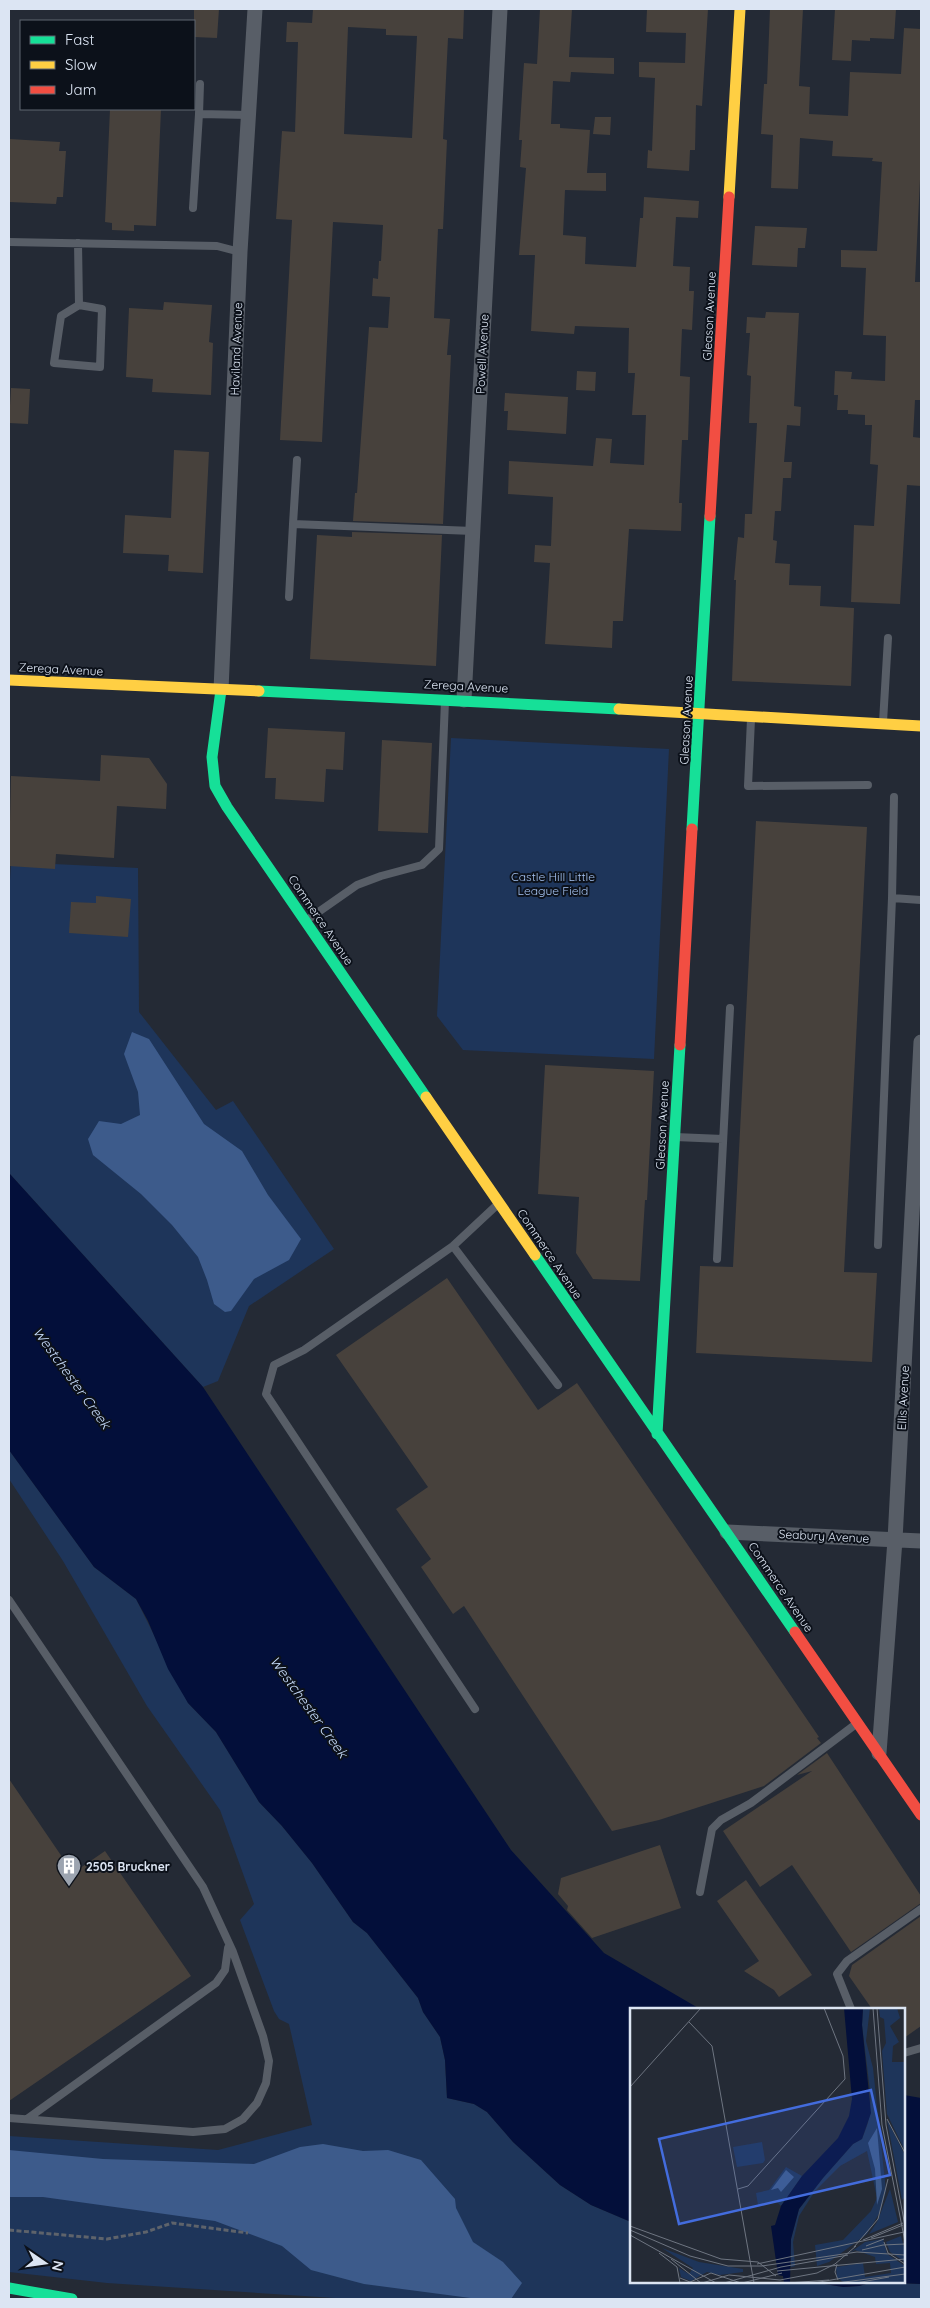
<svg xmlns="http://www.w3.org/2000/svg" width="930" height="2308" viewBox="0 0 930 2308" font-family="Quicksand,sans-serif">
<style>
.green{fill:#1e355a}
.forest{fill:#3d5b8b}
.water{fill:#030f3a}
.building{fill:#47413c;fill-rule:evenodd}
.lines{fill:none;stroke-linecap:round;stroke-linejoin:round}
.path{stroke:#5e636b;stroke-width:3;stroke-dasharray:5 2.5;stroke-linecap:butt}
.lane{stroke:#585e67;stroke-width:8}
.street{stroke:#585e67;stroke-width:15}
.fast{stroke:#16e098;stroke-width:11}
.slow{stroke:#ffcf43;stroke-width:11}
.jam{stroke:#f24e42;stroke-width:11}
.labels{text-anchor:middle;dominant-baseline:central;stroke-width:4;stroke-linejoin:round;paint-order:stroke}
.street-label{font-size:12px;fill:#dce5f3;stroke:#0c111a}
.park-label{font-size:12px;fill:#a4c2f1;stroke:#0c111a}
.poi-label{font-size:12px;font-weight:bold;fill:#dce5f3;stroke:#0c111a;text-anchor:start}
.water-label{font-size:14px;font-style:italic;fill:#c9defe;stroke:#0c111a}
.inset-road{fill:none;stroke:#6e7581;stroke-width:1}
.view{fill:#436cdd;fill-opacity:0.15;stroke:#436cdd;stroke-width:2.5}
.inset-edge{fill:none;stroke:#dce5f3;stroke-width:2.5}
</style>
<rect width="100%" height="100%" fill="#242a35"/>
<!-- green -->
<path class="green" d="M451,738L669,749L654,1059L463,1050L437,1016Z
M11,862L138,868L139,1012L216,1110L233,1101L334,1249L249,1306L218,1381L203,1387L9,1173V898Z
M9,1450L94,1567L136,1599L188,1703L216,1732L259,1802L282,1826L312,1863L353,1922L367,1933L418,1998L423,2012L440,2037L445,2060L447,2098L474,2104L487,2112L513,2142L560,2185L591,2205L631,2222V2282H813L843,2287L859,2286L873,2282L921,2284V2299H350L107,2283L9,2272V2136L218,2150L312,2125L289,2024L279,2019L274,2011L240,1920L254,1904L220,1810L147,1706L63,1561L9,1479Z"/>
<!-- forest -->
<path class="forest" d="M132,1032L149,1039L204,1124L242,1151L268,1195L301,1239L289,1260L254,1279L231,1311L225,1312L214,1304L207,1280L198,1257L172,1225L141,1194L93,1155L88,1139L99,1121L121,1124L140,1115L138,1092L124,1054Z
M323,2144L363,2151L388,2150L421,2160L455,2199L456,2208L473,2242L503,2262L522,2283L511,2299H478L364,2284L311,2270L282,2246L215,2221L43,2197H9V2150L103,2159L254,2164L300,2147Z"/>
<!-- water -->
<path class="water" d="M9,1173L203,1387L511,1850L604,1953L700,2009H631V2222L591,2205L560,2185L513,2142L487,2112L474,2104L447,2098L445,2060L440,2037L423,2012L418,1998L367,1933L353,1922L312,1863L282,1826L259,1802L216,1732L188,1703L168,1669L148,1621L136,1599L94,1567L9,1450Z
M904,2095L921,2098V2284L873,2282L859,2286L843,2287L813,2282H904Z"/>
<!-- building -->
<path class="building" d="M194,9H219L217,38L194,37Z
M313,9H464L463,39L448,38L443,139L447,140L443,229H438L434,318L450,319L447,355H451L443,524L353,521L355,493H357L369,327L388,328L390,297L372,296L373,278L378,279L379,261H381L383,225L333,222L322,442L280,440L292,220L276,219L282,131L295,132L298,42H286L287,22L312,23ZM348,27L386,29V35L417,36L412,138L344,134Z
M540,9H572L569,57L614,58V74L571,72L570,82L553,81L551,124H560V128L590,130L587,173H606V191L565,190L563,235L586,237L585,264L636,267L640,218H643L644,197L699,201L698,218L676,217L673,266L690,267L689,291H694L692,330L682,329L680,376L690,377L688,440H682L679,503H682L681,531L629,529L623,621H613L612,648L545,644L550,563L534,562L535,545L551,546L553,497L508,494L509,461L593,466L596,438L612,439L610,463L644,465L646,415H632L635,373H628L629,328L575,326L574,334L531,331L535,255H519L526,168L520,167L522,140H519L524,63L537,64Z
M647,9H708L702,106L696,105L695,150H690L689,171L647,168L648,150L652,151L655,78L639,77V62L685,63L686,33L646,32Z
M770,9H803L799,86L810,87L809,114L848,116L850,72L901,74L904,28L921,29V159L915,282H921V400H915L913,437L921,438V486L907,485L900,604L851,602L854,525L874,526L878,465L870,464L872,425H865V415L848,414V410H837L838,395H834L835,371L852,372L851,379L885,381L886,336L863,335L866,268L841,267V250L877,251L882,162L872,161L873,158L832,156L833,141L800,138L798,189L771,188L773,135L761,134L764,84H767Z
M835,9H896L894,39L870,38V41L852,40L851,61L832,60Z
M110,109H161L156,226L134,225V231L112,230V223L105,222Z
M595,117H611L610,135L593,134Z
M9,139L60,142L59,151H66L63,197H57L56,204L9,202Z
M755,226L807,228L805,248H798L797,267L752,265Z
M164,302L212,305L209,342L213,343L211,395L152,392L153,379L126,377L129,308L163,310Z
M766,312L799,313L794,406L801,407L800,426L787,425L784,462H792L791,478H783L781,511H775L773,540L777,541L775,563L790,564L789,585L821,586L820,606L854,608L851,686L732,681L736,580H734L737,546L738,537L744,538L745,514H752L757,423H749L751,376L747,375L750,333H746L747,317L765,318Z
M577,371L596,372L595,391L576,390Z
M11,388L30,389L28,424L9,423Z
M505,393L568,397L566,434L507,430L508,411H504Z
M174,450L209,452L203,573L168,571L169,555L123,553L125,515L171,518Z
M352,532L442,535L436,666L310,659L317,535L352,537Z
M268,728L345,732L343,770L326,769L324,802L275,799L276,778H265Z
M382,740L432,743L428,833L378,831Z
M101,755L149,758L167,784L166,809L117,806L114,858L56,854L55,869L9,866L11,776L100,781Z
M756,821L867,827L844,1272L877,1273L872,1362L696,1353L700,1266L733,1267Z
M96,896L131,899L128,937L69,933L71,902L96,903Z
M545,1065L654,1071L647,1200H645L640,1281L593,1279L576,1253L579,1197L538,1194Z
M447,1278L538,1410L577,1383L819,1737L817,1738L821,1743L764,1786L659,1820L612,1831L464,1606L453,1614L421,1567L431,1559L396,1509L428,1487L336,1355Z
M827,1753L921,1896V1903L851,1952L792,1865L760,1887L723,1831L812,1771L797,1775Z
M9,1779L73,1873L105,1851L191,1976L9,2101Z
M660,1845L681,1908L592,1938L567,1910L568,1906L558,1894L561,1878Z
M746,1880L812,1975L779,1997L774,1990L744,1971L759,1961L717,1901Z
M921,1916V2026L904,2038V2009H872L849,1976L852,1965Z"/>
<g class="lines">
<!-- path -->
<path class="path" d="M9,2230L107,2239L146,2232L172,2223L248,2233"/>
<!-- lane -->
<path class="lane" d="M199,114L200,84
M193,208L199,114L249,115
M9,242L217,246L240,252
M78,243L79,305L102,309L100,367L54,363L61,316L79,305
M293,524L297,460
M289,597L293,524L473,531
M751,719L748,786L868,785
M883,722L888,638
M894,797L892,898L921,900
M307,920L357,885L381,876L422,865L439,849L445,701
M675,1137L723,1139
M878,1245L892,898
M453,1246L558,1385
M717,1259L730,1008
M9,1600L203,1887L233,1952L263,2036L269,2061L266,2083L257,2103L243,2119L225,2129L193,2132L9,2118
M475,1709L266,1394L274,1365L304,1350L453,1246L498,1204
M700,1892L712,1829L721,1820L751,1803L856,1724
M851,2009L837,1974L847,1961L921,1909
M904,2053L921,2048
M27,2119L216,1983L225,1970L228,1948"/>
<!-- street -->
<path class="street" d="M221,690L240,252L255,9
M464,700L500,9
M727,1532L921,1541
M879,1753L895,1540L921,1042"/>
<!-- fast -->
<path class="fast" d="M221,690L212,757L215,786L227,807L426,1097
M259,691L619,709
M692,829L710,516
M535,1255L795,1632
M657,1434L680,1045
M9,2288L72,2299"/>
<!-- slow -->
<path class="slow" d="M729,197L740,9
M9,680L259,691
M619,709L921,726
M426,1097L535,1255"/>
<!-- jam -->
<path class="jam" d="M710,516L729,197
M680,1045L692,829
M795,1632L921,1815"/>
</g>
<!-- icons -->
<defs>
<symbol id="building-pin" viewBox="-11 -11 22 30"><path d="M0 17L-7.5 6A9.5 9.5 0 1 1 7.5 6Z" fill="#9ca4b0" stroke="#0c111a"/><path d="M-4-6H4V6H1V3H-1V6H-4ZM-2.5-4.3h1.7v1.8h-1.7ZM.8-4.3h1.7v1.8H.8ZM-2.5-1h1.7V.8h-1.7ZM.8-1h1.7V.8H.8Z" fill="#fff"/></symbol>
</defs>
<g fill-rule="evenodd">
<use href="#building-pin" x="55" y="1852" width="28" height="38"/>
</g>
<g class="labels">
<!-- street labels -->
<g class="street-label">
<text transform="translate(709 316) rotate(-87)">Gleason Avenue</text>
<text transform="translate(236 349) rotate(-88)">Haviland Avenue</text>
<text transform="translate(482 354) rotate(-87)">Powell Avenue</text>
<text transform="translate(61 669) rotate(3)">Zerega Avenue</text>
<text transform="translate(466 686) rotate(3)">Zerega Avenue</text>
<text transform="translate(686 720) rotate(-87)">Gleason Avenue</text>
<text transform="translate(321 920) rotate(56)">Commerce Avenue</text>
<text transform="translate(662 1125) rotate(-87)">Gleason Avenue</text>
<text transform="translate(550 1254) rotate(56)">Commerce Avenue</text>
<text transform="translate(903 1398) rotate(-87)">Ellis Avenue</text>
<text transform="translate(824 1536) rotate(3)">Seabury Avenue</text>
<text transform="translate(781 1587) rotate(56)">Commerce Avenue</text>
</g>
<!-- park labels -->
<g class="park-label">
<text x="553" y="876">Castle Hill Little<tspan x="553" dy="14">League Field</tspan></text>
</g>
<!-- poi labels -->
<g class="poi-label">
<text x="86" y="1866">2505 Bruckner</text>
</g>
<!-- water labels -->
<g class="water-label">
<text transform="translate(72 1378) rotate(54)">Westchester Creek</text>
<text transform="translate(309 1707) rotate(54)">Westchester Creek</text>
</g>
</g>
<!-- overview -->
<g transform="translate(630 2008)">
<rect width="275" height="275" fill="#242a35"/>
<path d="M233,0H240L236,33L243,60L256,183L250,204L237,226L199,254L187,258L185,237L213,232L241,203L247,190L237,143L210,158L185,183L169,208L163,234L165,258L161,259V231L169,201L193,170L223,136L232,131L238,115L241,91L232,17ZM249,0H267L270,10L260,18L269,34L263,38L262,54H275V143L257,106L252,43L256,35L254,11L250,9ZM257,112L275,147V189L272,192ZM132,134L135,152L133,155L107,159L103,139ZM156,159L172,168L151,198L147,194L128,197L126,185L139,182ZM260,181L268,214L239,226L247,214ZM271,228L275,243V254L260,244L256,234ZM253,231L257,246L275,258V275H215L207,270L206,259L233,255L235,269L261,265L260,255L246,256L245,249L225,242L218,246L235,234ZM32,240L69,254L113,261V264L90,267L77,264L61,273L51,269L49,260L59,266L63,260Z" fill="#1e355a"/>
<path d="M247,120L252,181L247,197L245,161L238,135ZM156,162L164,169L151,184L148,180L141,182Z" fill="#3d5b8b"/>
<path d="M214,0H233L232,17L241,105L232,131L223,136L193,170L169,201L161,231L160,275H154L153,268L148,267L141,218L145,217L151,198L172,168L208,130L219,108L222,91Z" fill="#030f3a"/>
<path class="inset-road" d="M243,0L252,117L275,234M247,0L256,117L275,218M59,14L82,38L124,275M0,79L71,0M257,111L275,145M108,181L118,178L215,71L213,48L194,0M0,218L91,251L128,254L146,268M0,222L60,248L98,258H132L227,244L275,247M0,227L86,275M241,230L273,217M233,232L273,215M254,234L258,245L275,256M236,238L254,231M224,239L248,211L258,171M232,242L253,237L275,236M29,245L47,259L50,275M41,251L71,275M127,256L274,224M207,256L205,264L208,272M147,263L275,251M50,270L60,274L81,265L111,275M72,275L99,267L150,272L187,265L205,256L226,238M94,275L151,259L218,247M112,275L152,265M158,275L199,272M184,275L275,259M207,275L275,266M226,275L259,269"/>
<path class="view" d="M241,82L260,167L49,216L29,131Z"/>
<rect width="275" height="275" class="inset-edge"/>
</g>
<!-- border -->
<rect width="930" height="2308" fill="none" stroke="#dce5f3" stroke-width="20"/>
<!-- legend -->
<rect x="20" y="20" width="175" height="90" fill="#0c111a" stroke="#5f6671"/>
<rect x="30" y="36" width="25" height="8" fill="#16e098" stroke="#5f6671"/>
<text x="65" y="45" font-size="15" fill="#dce5f3">Fast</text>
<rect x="30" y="61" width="25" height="8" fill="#ffcf43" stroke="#5f6671"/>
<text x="65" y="70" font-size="15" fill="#dce5f3">Slow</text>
<rect x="30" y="86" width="25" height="8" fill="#f24e42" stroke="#5f6671"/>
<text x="65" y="95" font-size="15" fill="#dce5f3">Jam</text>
<!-- north arrow -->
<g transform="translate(45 2263) rotate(103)" stroke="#0c111a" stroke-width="4" paint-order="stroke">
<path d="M0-4L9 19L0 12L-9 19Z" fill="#dce5f3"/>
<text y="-8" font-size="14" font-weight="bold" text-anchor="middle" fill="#dce5f3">N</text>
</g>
</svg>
